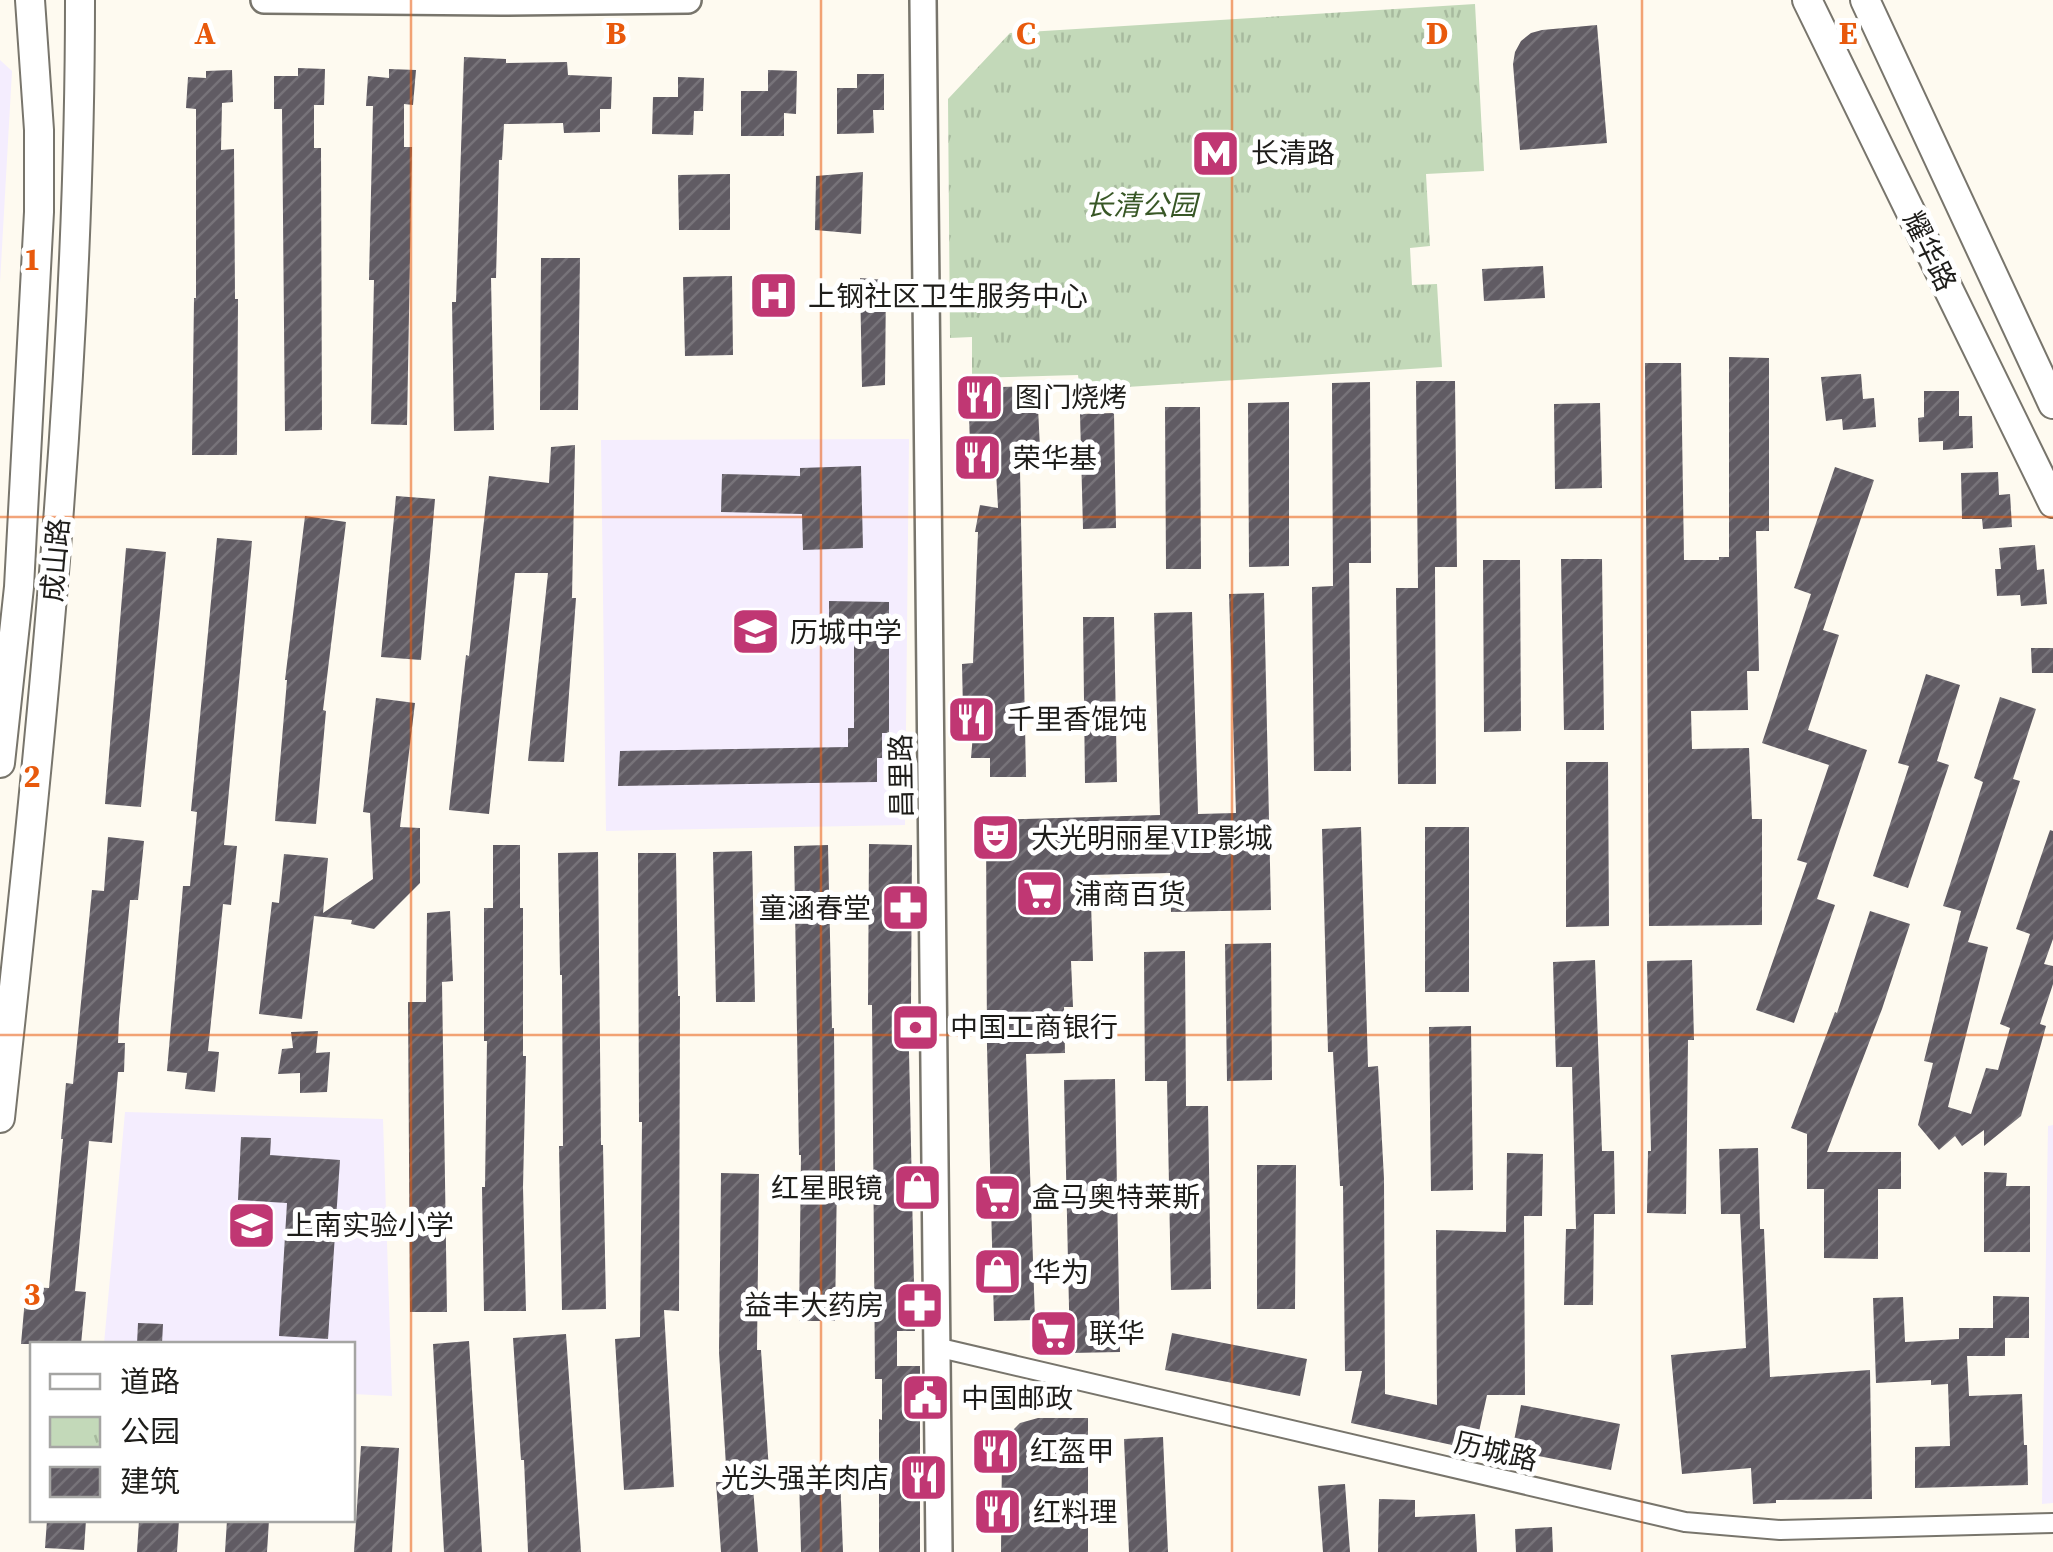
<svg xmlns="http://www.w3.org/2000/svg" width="2053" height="1552" viewBox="0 0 2053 1552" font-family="'Source Serif 4','Noto Sans SC',serif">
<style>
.education{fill:#f4edfe}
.park{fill:url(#park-tufts)}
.building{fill:url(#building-hatch)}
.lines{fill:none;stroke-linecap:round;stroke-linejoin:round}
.street-casing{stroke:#78756c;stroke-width:22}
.secondary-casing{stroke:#78756c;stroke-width:30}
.primary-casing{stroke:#78756c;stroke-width:32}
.street{stroke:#fff;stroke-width:18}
.secondary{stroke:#fff;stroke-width:25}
.primary{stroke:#fff;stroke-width:28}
.grid{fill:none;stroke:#e8590c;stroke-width:2.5;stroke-opacity:0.55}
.labels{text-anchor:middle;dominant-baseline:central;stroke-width:10;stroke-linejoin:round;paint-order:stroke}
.poi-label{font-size:28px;fill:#1e1d1a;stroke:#fff;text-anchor:start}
.park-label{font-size:28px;font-style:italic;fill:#385726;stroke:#fff}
.street-label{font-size:28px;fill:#1e1d1a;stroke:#fff}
.grid-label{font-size:32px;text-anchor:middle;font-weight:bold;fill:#e8590c;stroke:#fff;stroke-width:10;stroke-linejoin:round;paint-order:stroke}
</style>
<defs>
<pattern id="park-tufts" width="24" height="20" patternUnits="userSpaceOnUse" patternTransform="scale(2.5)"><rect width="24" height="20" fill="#c3d9b9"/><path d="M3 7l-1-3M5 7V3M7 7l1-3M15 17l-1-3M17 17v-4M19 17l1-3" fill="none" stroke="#a7ba9e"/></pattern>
<pattern id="building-hatch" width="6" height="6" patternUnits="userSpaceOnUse" patternTransform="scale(2.5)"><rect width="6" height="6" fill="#605b63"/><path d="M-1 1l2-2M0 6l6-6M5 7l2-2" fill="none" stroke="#777379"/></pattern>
</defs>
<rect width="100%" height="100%" fill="#fefaf0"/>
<!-- education -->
<path class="education" d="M0,60L12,71L0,283Z
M909,439L905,825L606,831L601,440Z
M125,1112L383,1119L392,1396L353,1394L352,1344H104Z
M2053,1125V1503L2042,1504L2048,1126Z"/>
<!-- park -->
<path class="park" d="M1475,4L1484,171L1426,174L1430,246L1410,248L1412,285L1437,284L1442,367L1080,390L1078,375L972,378V337L950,338L948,99L1010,33Z"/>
<!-- building -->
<path class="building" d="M1597,25L1607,143L1520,150L1513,64L1515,52L1521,41L1531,33L1542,30Z
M464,57L506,59V63L567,62L568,75L612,77L611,109H600V132L564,133L563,123L504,124L502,160H499L496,278H491L494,430L454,431L452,302H456Z
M298,68L325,69L324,105H314V148H321L322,430L285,431L282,109H274V76H298Z
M389,69L416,70L413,105L404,104V147H412L407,425L371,424L374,280H369L373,106H366L368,76L389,78Z
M232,70L233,102L222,103L221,150L234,149L235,299H238L237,455H192L194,298H196V109L186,108L188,77L206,78V71Z
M768,70L797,71L796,114L784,113V136H741V91H768Z
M857,74H884V110H873L874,133L837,134V88H857Z
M678,77L704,78L703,111H694L693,135L652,134L653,97H678Z
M863,172L861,234L815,230L816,176Z
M730,174V230H679L678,175Z
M541,258H580L578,410H540Z
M1543,266L1545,298L1484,301L1482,269Z
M732,276L733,355L685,356L683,277Z
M860,278L886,280L885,385L862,387Z
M1729,357L1769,358V531H1756L1759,671H1747L1748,710L1691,711L1692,749L1749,748L1752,819H1762V925L1649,926L1645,363H1681L1684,560H1719V557H1729Z
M1861,374L1863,399L1874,398L1876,427L1843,430L1842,419L1826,421L1821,377Z
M1416,381H1455L1457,567H1435L1436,784H1398L1396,588H1418Z
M1370,382L1371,563H1349L1351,771H1314L1312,587L1333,586L1332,383Z
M1037,386L1041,470H1020L1026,777H990V758H971L975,710L963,711L962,664L973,663L978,532H975L980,505L998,508L996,471L971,472L968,388Z
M1924,391H1959V416H1972L1973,448L1943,450V441L1919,442L1918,418L1924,417Z
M1289,402V566L1249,567L1248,403Z
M1600,403L1602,488L1555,489L1554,404Z
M1165,407H1200L1201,569H1166Z
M1114,413L1116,528L1083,529L1080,414Z
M575,445L572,598H576L564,762L528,761L548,573H515L489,814L449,810L466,655L469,656L489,476L549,483L551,447Z
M861,466L863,548L803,550L802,514L721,512L722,474L800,476V468Z
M1835,467L1874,480L1823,630L1839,635L1808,730L1867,750L1817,899L1835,905L1794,1023L1756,1010L1807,863L1797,860L1829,765L1762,743L1811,594L1794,588Z
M1998,472L1999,495L2010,494L2012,527L1983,529L1982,519H1962L1961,473Z
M396,496L435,499L421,660L381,657Z
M305,516L346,522L323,710L326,711L316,824L275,821L287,680H285Z
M217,538L252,541L224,845L237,846L231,905L223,904L208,1051L219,1052L215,1092L185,1089L187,1073L167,1071L183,886H190L197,812L191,811Z
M2035,545L2037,570L2044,569L2047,604L2021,606L2020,595L1997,596L1995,569H2001L1999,548Z
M126,548L166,552L141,807L105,804Z
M1561,559H1602L1604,730H1564Z
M1483,560H1520L1521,731L1484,732Z
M1264,593L1271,910L1171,912L1170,873L1090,875L1093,961H1071L1073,1007H1064L1065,1053L1026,1054L1035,1320L994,1321L987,1047L986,820L1160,815L1154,613L1192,612L1198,814L1236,813L1229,594Z
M829,601L889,602V733H882V758H877V782L618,786L620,751L848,747V728H854V636H829Z
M1083,617H1114L1117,782L1085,783Z
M2031,648H2053V673H2032Z
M1926,674L1960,685L1937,761L1949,765L1908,888L1873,876L1909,766L1898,763Z
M2000,697L2036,709L2013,779L2020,781L1968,942L1988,947L1948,1107L1971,1114L1986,1068L1998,1070L2010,1028L2000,1024L2030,934L2016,929L2050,830L2053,831V939L2044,964L2053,966V984L2040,1024L2046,1026L2021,1116L1984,1146V1130L1962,1146L1955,1136L1939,1150L1918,1125L1933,1063L1924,1061L1961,911L1943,906L1983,782L1974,778Z
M376,698L415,703L400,827L420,828V883L374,929L351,924L352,920L314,916L302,1019L259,1014L272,902L279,903L284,854L328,858L323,913L373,879L370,813L363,812Z
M1566,762H1608L1609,926L1566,927Z
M1361,827L1368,1067L1378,1066L1384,1179L1385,1394L1437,1405L1436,1230L1506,1232L1507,1153L1543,1154L1542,1216H1524L1525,1395H1487L1475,1450L1351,1423L1362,1371H1345L1343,1186H1340L1333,1052H1328L1322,829Z
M1425,827H1469V992H1425Z
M108,837L144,841L138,900H130L119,1019L118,1043H125L124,1072H118L112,1143L89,1141L75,1291L86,1292L81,1344H21L26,1287L49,1288L63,1139H61L66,1083L73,1084L92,890L104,891Z
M869,844L912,845L911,1005H908L915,1331H897V1366H920V1552H879V1419L882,1420V1379H875L872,1005H868Z
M493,845H520V908H523V1056H526L523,1187L526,1311H484L482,1187H485L487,1041H484V908H493Z
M828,845L832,1028H834L835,1174H837L835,1321H799L801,1155H799L794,846Z
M752,851L755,1002H716L713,852Z
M598,852L601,1145H603L606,1309L562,1310L559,1146H563L562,975H560L558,853Z
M638,853H676L678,996H680L679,1311L664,1310L674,1487L624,1490L615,1339L640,1337L642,1122H639Z
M450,911L453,981L442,982L447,1312H410L408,1002H426L427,913Z
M1870,911L1910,924L1882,1009L1827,1152H1901V1189H1878V1259L1824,1258V1189H1807V1134L1791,1128L1835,1012L1837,1013Z
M1271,943L1272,1080L1227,1081L1225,944Z
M1185,951L1186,1106H1208L1211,1289L1171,1290L1167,1081H1145L1144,952Z
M1595,960L1602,1151H1614L1615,1214H1594L1593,1305H1564L1566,1229H1576L1572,1067H1556L1553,962Z
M1692,960L1694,1040H1688L1686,1214L1647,1213L1648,1151H1651L1647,961Z
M1471,1026L1473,1190L1431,1191L1429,1027Z
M318,1031L316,1053L330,1052L327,1092L300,1093V1073L278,1074L282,1049L293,1048L291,1032Z
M1115,1079L1120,1352L1070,1353L1064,1080Z
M241,1137L271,1138L270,1155L340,1160L328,1339L279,1336L287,1203L238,1200Z
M1758,1148L1760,1229H1764L1770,1377L1870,1370L1872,1499L1776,1500V1503L1753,1504L1751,1468L1682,1474L1671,1355L1746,1348L1740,1214H1721L1719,1149Z
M1257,1165H1296L1295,1309H1257Z
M1984,1172L2007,1173L2006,1186H2030V1252H1984Z
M721,1173L759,1174L757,1350H761L770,1486L753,1487L758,1552H721L716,1482H727L719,1352Z
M1993,1296L2029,1297V1338H2005V1356H1967L1969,1396L2022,1394L2024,1445H2027L2028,1485L1915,1488V1447L1950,1446L1948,1384L1931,1385V1380L1876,1383L1873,1298L1903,1297L1905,1342L1959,1339V1328H1993Z
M138,1323L163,1324L162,1344H137Z
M1172,1333L1307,1359L1300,1396L1165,1370Z
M566,1334L581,1552H528L524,1460H521L513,1338Z
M469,1341L482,1552H444L433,1344Z
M1521,1405L1620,1424L1611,1470L1512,1451Z
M1038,1418H1088V1552H1001L1002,1452L1006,1437L1020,1423Z
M1163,1437L1168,1552H1129L1124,1439Z
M361,1446L399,1448L392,1552H354Z
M840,1475L843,1552H801L799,1476Z
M1345,1484L1350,1552H1323L1318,1486Z
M1379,1499L1415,1500V1517L1475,1514L1477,1552H1378Z
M47,1520H86L84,1550L45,1548Z
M139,1520H179L177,1552H137Z
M227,1520H269L267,1552H225Z
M1552,1527L1553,1552H1516L1515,1529Z"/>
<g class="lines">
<defs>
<path id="street" d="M936,1347L1685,1522L1780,1530L2053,1523"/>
<path id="secondary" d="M264,0L501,2L688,0
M923,0L939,1552"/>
<path id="primary" d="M1807,0L2053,503
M1865,0L2053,404
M0,763L19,587L39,212V130L30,0
M0,1118C40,747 80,374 80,0"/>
</defs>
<!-- street casing -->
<use href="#street" class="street-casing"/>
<!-- secondary casing -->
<use href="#secondary" class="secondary-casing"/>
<!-- primary casing -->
<use href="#primary" class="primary-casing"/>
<!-- street -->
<use href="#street" class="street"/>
<!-- secondary -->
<use href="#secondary" class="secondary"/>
<!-- primary -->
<use href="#primary" class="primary"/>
</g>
<!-- grid -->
<path class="grid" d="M411,0V1552M821,0V1552M1232,0V1552M1642,0V1552M0,517H2053M0,1035H2053"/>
<!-- icons -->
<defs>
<symbol id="metro-square" viewBox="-11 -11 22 22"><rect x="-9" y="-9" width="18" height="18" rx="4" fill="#c03773" stroke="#fff"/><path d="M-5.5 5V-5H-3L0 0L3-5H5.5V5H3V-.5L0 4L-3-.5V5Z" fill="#fff"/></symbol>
<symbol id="hospital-square" viewBox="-11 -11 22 22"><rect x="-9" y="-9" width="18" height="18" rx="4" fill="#c03773" stroke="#fff"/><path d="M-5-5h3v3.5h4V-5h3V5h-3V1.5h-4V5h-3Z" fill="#fff"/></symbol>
<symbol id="restaurant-square" viewBox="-11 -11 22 22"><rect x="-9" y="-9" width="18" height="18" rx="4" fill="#c03773" stroke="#fff"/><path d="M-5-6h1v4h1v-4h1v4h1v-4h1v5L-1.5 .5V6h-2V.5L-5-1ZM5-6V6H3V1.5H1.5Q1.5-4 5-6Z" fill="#fff"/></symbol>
<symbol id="school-square" viewBox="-11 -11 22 22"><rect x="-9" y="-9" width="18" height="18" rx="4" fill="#c03773" stroke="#fff"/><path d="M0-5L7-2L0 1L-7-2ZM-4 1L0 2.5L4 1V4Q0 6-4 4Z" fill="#fff"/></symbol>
<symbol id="theatre-square" viewBox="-11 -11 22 22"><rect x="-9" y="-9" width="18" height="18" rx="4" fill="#c03773" stroke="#fff"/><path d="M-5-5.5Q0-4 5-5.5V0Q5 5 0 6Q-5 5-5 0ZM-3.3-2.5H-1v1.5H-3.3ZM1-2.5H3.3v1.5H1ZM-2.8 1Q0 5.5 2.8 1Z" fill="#fff"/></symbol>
<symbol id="supermarket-square" viewBox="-11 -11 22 22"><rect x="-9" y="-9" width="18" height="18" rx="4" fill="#c03773" stroke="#fff"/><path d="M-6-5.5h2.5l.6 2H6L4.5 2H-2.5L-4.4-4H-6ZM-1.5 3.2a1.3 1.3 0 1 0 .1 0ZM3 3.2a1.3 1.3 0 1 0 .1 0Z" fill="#fff"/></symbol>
<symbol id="pharmacy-square" viewBox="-11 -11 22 22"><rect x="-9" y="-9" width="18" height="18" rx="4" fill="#c03773" stroke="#fff"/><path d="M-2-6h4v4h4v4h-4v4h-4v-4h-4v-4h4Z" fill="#fff"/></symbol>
<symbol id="bank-square" viewBox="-11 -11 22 22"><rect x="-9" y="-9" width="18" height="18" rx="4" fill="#c03773" stroke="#fff"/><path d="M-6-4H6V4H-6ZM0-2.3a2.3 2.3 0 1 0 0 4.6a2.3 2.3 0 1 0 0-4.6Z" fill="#fff"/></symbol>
<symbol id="shop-square" viewBox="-11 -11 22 22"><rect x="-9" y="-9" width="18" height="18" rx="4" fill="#c03773" stroke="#fff"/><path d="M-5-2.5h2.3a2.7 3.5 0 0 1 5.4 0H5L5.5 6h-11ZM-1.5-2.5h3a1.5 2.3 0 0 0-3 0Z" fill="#fff"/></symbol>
<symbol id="civic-square" viewBox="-11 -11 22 22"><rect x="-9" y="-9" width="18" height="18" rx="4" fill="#c03773" stroke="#fff"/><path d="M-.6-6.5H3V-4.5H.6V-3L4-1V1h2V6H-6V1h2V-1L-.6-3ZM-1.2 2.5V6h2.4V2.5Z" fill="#fff"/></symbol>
</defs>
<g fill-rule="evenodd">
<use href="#metro-square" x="1188" y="126" width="55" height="55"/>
<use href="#hospital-square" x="746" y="268" width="55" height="55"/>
<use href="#restaurant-square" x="952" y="370" width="55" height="55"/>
<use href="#restaurant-square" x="950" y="430" width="55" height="55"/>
<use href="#school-square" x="728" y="604" width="55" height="55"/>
<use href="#restaurant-square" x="944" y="692" width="55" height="55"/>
<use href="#theatre-square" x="968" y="810" width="55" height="55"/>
<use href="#supermarket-square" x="1012" y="866" width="55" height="55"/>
<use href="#pharmacy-square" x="878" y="880" width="55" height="55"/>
<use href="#bank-square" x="888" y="1000" width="55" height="55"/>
<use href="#shop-square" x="890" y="1160" width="55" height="55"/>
<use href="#supermarket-square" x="970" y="1170" width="55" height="55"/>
<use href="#school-square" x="224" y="1198" width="55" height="55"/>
<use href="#shop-square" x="970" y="1244" width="55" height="55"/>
<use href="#pharmacy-square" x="892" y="1278" width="55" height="55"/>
<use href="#supermarket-square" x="1026" y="1306" width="55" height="55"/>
<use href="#civic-square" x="898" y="1370" width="55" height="55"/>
<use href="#restaurant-square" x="968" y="1424" width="55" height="55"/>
<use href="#restaurant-square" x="896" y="1450" width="55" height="55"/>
<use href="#restaurant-square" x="970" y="1484" width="55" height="55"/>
</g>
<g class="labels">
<!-- poi labels -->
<g class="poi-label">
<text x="1251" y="153">长清路</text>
<text x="808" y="296">上钢社区卫生服务中心</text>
<text x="1015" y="397">图门烧烤</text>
<text x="1013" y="458">荣华基</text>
<text x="790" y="632">历城中学</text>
<text x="1007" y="719">千里香馄饨</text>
<text x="1031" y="838">大光明丽星VIP影城</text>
<text x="1074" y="894">浦商百货</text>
<text x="871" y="908" text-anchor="end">童涵春堂</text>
<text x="950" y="1027">中国工商银行</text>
<text x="883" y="1188" text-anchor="end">红星眼镜</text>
<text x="1032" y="1197">盒马奥特莱斯</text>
<text x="286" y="1225">上南实验小学</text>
<text x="1033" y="1272">华为</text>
<text x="884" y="1305" text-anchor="end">益丰大药房</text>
<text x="1089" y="1333">联华</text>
<text x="961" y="1398">中国邮政</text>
<text x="1030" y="1451">红盔甲</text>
<text x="889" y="1478" text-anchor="end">光头强羊肉店</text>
<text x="1033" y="1512">红料理</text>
</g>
<!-- park labels -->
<g class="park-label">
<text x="1141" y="205">长清公园</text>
</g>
<!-- street labels -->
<g class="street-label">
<text transform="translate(1930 251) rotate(64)">耀华路</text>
<text transform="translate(55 560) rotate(-85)">成山路</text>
<text transform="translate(901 776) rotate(-91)">昌里路</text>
<text transform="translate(1496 1451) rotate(13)">历城路</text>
</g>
</g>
<g class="grid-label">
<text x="205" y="44">A</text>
<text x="616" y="44">B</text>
<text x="1026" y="44">C</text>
<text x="1437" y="44">D</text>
<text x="1848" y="44">E</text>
<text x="32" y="270">1</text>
<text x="32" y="787">2</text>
<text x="32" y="1305">3</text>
</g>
<!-- legend -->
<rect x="30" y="1342" width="325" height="180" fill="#ffffff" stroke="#a5a5a3" stroke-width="2.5"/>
<rect x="50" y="1374" width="50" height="15" fill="#ffffff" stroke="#a5a5a3" stroke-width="2.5"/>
<text x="120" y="1392" font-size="30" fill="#1e1d1a">道路</text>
<rect x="50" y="1417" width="50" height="30" fill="url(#park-tufts)" stroke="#a5a5a3" stroke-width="2.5"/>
<text x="120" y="1442" font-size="30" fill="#1e1d1a">公园</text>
<rect x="50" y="1467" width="50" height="30" fill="url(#building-hatch)" stroke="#a5a5a3" stroke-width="2.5"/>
<text x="120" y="1492" font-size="30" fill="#1e1d1a">建筑</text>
</svg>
